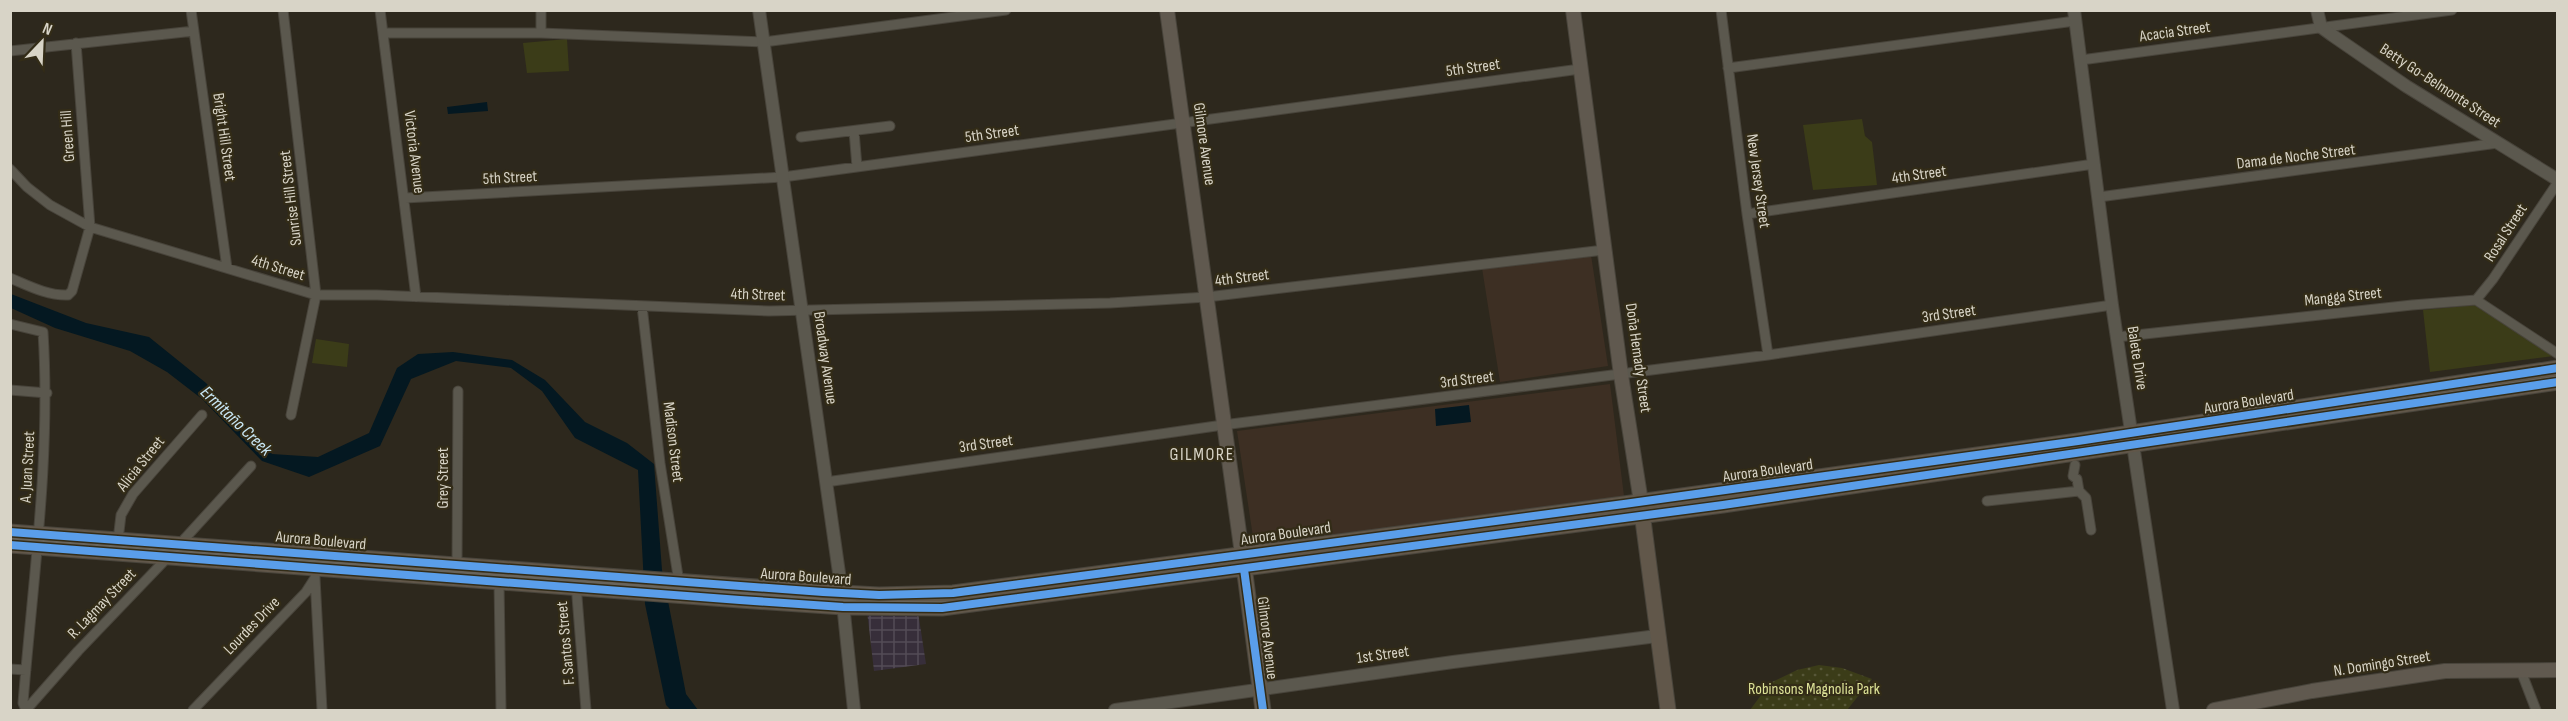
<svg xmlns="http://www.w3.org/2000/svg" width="2568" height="721" viewBox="0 0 2568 721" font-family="'Sofia Sans Condensed',sans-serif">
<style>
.industrial{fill:url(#industrial-grid)}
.education{fill:#3d2f23}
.grass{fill:#3b3c18}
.park{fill:url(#park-dots)}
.water{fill:#041821}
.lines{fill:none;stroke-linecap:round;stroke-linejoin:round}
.minor-casing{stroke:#48443b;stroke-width:11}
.tertiary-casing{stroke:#48443b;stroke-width:14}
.secondary-casing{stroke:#48443b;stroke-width:16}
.primary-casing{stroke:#48443b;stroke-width:17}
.minor{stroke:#5b584e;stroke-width:9}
.tertiary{stroke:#5b584e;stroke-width:12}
.secondary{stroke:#60594f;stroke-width:14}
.primary{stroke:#61574a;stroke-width:15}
.rail{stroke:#68645c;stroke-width:3}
.cycleway-casing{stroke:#332c17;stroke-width:11}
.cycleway{stroke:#5a9eea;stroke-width:8}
.labels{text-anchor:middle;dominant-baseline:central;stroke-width:4.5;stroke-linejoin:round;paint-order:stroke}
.street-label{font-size:16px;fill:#d8d4c7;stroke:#332c17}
.park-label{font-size:16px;fill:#dce197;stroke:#332c17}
.water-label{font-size:18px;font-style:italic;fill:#c9e8f7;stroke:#332c17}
.neighbourhood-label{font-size:18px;letter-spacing:1.5px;fill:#d8d4c7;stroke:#332c17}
</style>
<defs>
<pattern id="industrial-grid" width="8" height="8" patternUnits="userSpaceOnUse" patternTransform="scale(1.5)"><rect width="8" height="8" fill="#372e3a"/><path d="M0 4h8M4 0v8" fill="none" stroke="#534b55"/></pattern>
<pattern id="park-dots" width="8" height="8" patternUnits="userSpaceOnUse" patternTransform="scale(1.5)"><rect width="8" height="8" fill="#3b3c18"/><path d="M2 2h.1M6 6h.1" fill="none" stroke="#575738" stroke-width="1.8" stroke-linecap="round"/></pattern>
</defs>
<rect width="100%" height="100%" fill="#2d281d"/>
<!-- industrial -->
<path class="industrial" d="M867,611L918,612L926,664L874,671Z"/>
<!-- education -->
<path class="education" d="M1591,255L1608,366L1500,382L1482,268Z
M1610,384L1624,496L1292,543L1291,538L1284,539L1283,542L1264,546L1259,544L1253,537L1237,431Z"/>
<!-- grass -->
<path class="grass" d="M567,39L569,71L527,73L523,43Z
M1862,119L1865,136L1872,142L1877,185L1813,190L1803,125Z
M2475,305L2554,356L2430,372L2423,310Z
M316,339L349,344L347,367L312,363Z"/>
<!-- park -->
<path class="park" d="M1819,665L1842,668L1872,679L1847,710H1750L1770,683L1797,670Z"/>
<!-- water -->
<path class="water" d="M487,102L488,111L448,114L447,107Z
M11,294L86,323L149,337L206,383L272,454L318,457L369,433L397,368L418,354L453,352L512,360L545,380L585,422L627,443L654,464L662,570L686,694L698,710H671L666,705L645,604L638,470L575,438L542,391L511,368L456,361L411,379L380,446L309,477L262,461L202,399L167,372L130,351L55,328L11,308Z
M1469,405L1471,422L1436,426L1435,409Z"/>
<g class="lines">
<defs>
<path id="minor" d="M191,10L227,268
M283,10L316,295L291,415
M380,10L416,297
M1721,10L1747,214L1768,355
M384,33H541L764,42L1006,10
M541,33V10
M10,51L194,31
M2081,60L2452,10
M1728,68L2075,21
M854,131L857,167
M801,137L890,126
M10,169L27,187L50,205L90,227L316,295H377L769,311L1110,303L1207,297L1604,250
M2099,197L2498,143
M405,198L783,177L1580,69
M1747,214L2094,164
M10,278C29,286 48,296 68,295L72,291L90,227L76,43
M2476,300L2493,279L2558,182
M642,306L660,463L679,582
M10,324L43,332C51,456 33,579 23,703L26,710
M2117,337L2412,305L2476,300L2558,354
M10,390L47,393
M2075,465L2073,476L2077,479L2079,491L2086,498L2091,530
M826,482L1223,425L1768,355L2112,305
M1987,501L2079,491
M118,540L121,515L133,494L202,415
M178,546L251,466
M457,566L458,391
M315,578L322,710
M499,582L501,710
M576,584L586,710
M10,669L26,670
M2521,671L2536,710
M26,710L78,651L169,556
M193,710L306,592L315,578L316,563"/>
<path id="tertiary" d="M759,10L842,594L854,710
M2074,10L2112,305L2173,710
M2317,10L2321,27L2332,35L2406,86L2558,180
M1115,710L1453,662L1657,636"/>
<path id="secondary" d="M1167,10L1242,554
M1573,10L1621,375L1641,502
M2214,710L2312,691L2445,671L2558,670"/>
<path id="primary" d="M1641,505L1668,710
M10,532L823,592L879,595L953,593L1624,504L2078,441L2558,368
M10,545L740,600L843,607L942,608L1723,505L2558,382
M1243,559L1263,710"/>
</defs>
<!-- minor casing -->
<use href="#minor" class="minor-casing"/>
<!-- tertiary casing -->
<use href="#tertiary" class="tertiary-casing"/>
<!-- secondary casing -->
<use href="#secondary" class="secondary-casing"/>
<!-- primary casing -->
<use href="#primary" class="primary-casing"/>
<!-- minor -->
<use href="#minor" class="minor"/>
<!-- tertiary -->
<use href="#tertiary" class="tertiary"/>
<!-- secondary -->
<use href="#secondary" class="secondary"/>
<!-- primary -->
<use href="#primary" class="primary"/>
<!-- rail -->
<path class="rail" d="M10,539L856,602L955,603L1787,492L2558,377"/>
<defs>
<path id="cycleway" d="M10,532L823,592L879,595L953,593L1624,504L2078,441L2558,368
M10,545L740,600L843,607L942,608L1723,505L2558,382
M1244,569L1263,710"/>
</defs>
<!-- cycleway casing -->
<use href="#cycleway" class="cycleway-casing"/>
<!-- cycleway -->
<use href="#cycleway" class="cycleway"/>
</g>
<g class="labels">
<!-- street labels -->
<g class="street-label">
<text transform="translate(2175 32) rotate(-8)">Acacia Street</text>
<text transform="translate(1473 68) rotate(-8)">5th Street</text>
<text transform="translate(2440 86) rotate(33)">Betty Go-Belmonte Street</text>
<text transform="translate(992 134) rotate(-8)">5th Street</text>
<text transform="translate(68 136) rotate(-94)">Green Hill</text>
<text transform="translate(224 137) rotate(82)">Bright Hill Street</text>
<text transform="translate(1204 144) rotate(82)">Gilmore Avenue</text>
<text transform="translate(414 152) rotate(83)">Victoria Avenue</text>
<text transform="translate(2296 157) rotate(-7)">Dama de Noche Street</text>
<text transform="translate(1919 175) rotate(-8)">4th Street</text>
<text transform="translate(510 178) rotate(-3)">5th Street</text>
<text transform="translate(1758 181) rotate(82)">New Jersey Street</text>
<text transform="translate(291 198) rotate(-97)">Sunrise Hill Street</text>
<text transform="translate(2506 233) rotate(-57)">Rosal Street</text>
<text transform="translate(278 268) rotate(17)">4th Street</text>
<text transform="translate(1242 278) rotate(-7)">4th Street</text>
<text transform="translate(758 295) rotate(2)">4th Street</text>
<text transform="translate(2343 297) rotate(-6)">Mangga Street</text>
<text transform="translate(1949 314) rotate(-8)">3rd Street</text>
<text transform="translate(825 358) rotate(82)">Broadway Avenue</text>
<text transform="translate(1638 358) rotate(82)">Doña Hemady Street</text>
<text transform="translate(2137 358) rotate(81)">Balete Drive</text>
<text transform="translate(1467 380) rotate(-7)">3rd Street</text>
<text transform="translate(2249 402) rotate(-9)">Aurora Boulevard</text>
<text transform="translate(673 442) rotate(83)">Madison Street</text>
<text transform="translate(986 444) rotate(-8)">3rd Street</text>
<text transform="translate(141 464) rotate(-51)">Alicia Street</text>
<text transform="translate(28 467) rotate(-87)">A. Juan Street</text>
<text transform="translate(1768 471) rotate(-8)">Aurora Boulevard</text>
<text transform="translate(443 478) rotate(-90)">Grey Street</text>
<text transform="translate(1286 534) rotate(-8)">Aurora Boulevard</text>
<text transform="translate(321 541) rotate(5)">Aurora Boulevard</text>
<text transform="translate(806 577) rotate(4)">Aurora Boulevard</text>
<text transform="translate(102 604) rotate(-46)">R. Lagmay Street</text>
<text transform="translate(252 626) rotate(-46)">Lourdes Drive</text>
<text transform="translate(1267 638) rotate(83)">Gilmore Avenue</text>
<text transform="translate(566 643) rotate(-95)">F. Santos Street</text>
<text transform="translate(1383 655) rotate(-8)">1st Street</text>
<text transform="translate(2382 664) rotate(-9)">N. Domingo Street</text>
</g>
<!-- park labels -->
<g class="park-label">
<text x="1814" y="689">Robinsons Magnolia Park</text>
</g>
<!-- water labels -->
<g class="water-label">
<text transform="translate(236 421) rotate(44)">Ermitaño Creek</text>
</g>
<!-- neighbourhood labels -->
<g class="neighbourhood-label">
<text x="1202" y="454">GILMORE</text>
</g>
</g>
<!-- border -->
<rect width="2568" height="721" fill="none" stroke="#d8d4c7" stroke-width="24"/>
<!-- north arrow -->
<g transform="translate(42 42) rotate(23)" stroke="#332c17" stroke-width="4.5" paint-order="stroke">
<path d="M0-4.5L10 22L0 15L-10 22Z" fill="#d8d4c7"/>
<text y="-9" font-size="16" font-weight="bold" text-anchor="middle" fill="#d8d4c7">N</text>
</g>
</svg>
